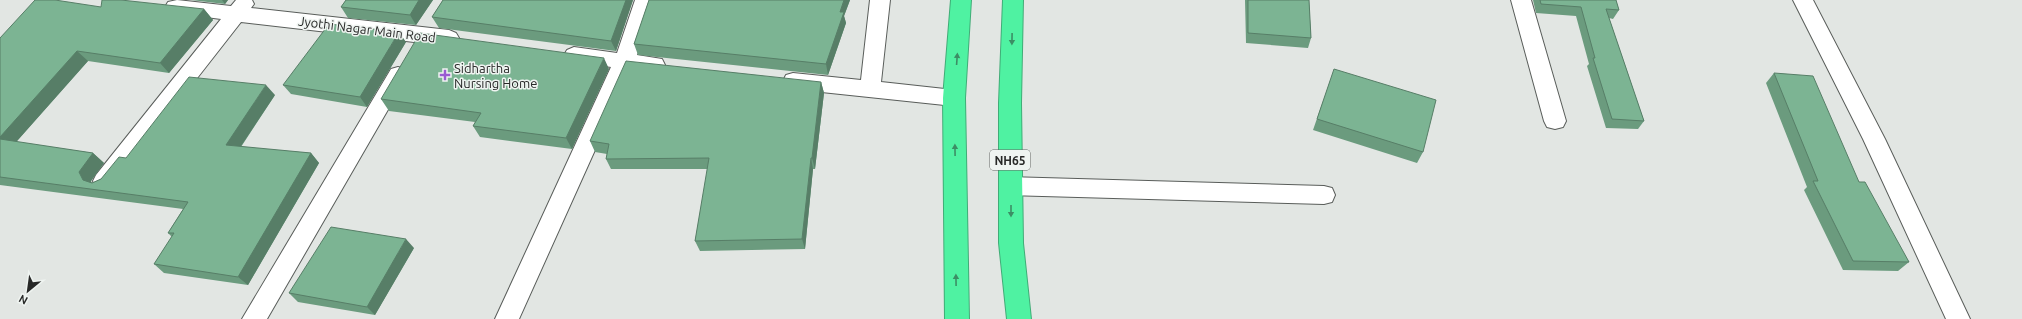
<svg xmlns="http://www.w3.org/2000/svg" width="2022" height="319" viewBox="0 0 2022 319" font-family="Ubuntu,sans-serif">
<style>
.lines{fill:none;stroke-linecap:round;stroke-linejoin:round}
.minor-casing{stroke:#595d5a;stroke-width:2}
.highway-casing{stroke:#41ac77;stroke-width:2}
.minor{fill:#fff;fill-rule:evenodd}
.highway{fill:#4ff2a2;fill-rule:evenodd}
.wall{fill:#6b9b7e}
.shaded-wall{fill:#577e67}
.building{fill:#7cb493;stroke:#577e67}
.oneway{fill:#3c8e65}
.poi-dot{fill:#995bd2;stroke:#eff4f1;stroke-width:1.5}
.labels{text-anchor:middle;dominant-baseline:central;stroke-width:3;stroke-linejoin:round;paint-order:stroke}
.shield{fill:#eff4f1;stroke:#646664;stroke-width:1}
.shield-label{font-size:12px;font-weight:bold;fill:#282928}
.street-label{font-size:13px;fill:#282928;stroke:#eff4f1}
.poi-label{font-size:13px;fill:#282928;stroke:#eff4f1;text-anchor:start}
</style>
<rect width="100%" height="100%" fill="#e2e6e3"/>
<g class="lines">
<defs>
<path id="minor" d="M177,0L231,6L236,0H252L254,4L251,8L449,30L456,33L459,38L456,43L449,46L241,22L112,187L104,190L96,187L93,181L96,175L221,19L168,12L165,7L168,2Z
M635,0H655L637,55L662,59L665,65L662,71L655,73L631,70L519,319H495L611,67L567,60L564,55L567,50L574,47L617,53Z
M870,0H890L881,82L954,90L961,92L965,98L961,104L954,106L793,89L786,87L783,81L786,75L793,73L861,80Z
M1511,0H1531L1566,121L1563,127L1555,129L1547,127L1544,121Z
M1793,0H1813L1885,139L1970,319H1946L1863,139Z
M398,67L405,69L408,75L267,319H242L391,69Z
M1011,177L1324,186L1332,188L1335,195L1332,202L1324,204L1011,195L1003,193L1000,186L1003,179Z"/>
<path id="highway" d="M951,0H971L965,98L969,319H945L943,98Z
M1003,0H1023L1021,103L1023,243L1031,319H1007L999,243V103Z"/>
</defs>
<!-- minor casing -->
<use href="#minor" class="minor-casing"/>
<!-- highway casing -->
<use href="#highway" class="highway-casing"/>
<!-- minor -->
<use href="#minor" class="minor"/>
<!-- highway -->
<use href="#highway" class="highway"/>
</g>
<!-- wall -->
<path class="wall" d="M191,0H228L225,4Z
M346,0H433L416,25L348,18L341,7Z
M443,0H633L616,51L439,28L432,17Z
M649,0H850L844,16L846,23L828,75L638,55L634,44Z
M1245,0H1309L1311,38L1308,48L1246,43Z
M1533,0H1616L1619,10L1613,19L1609,18L1644,121L1638,129L1606,128L1587,66L1589,64L1576,16L1536,13Z
M101,7L204,9L213,20L169,73L88,61L16,142L93,153L104,163L91,181V183H92L101,179L126,158L275,95L241,147L311,153L319,163L248,285L164,273L154,264L172,237L168,233L183,209L0,185V38Z
M406,42L367,107L291,94L283,85Z
M609,69L572,149L480,137L473,126L475,122L389,111L381,99Z
M1774,73L1859,182L1909,262L1898,271L1843,270L1804,190L1807,187L1766,83Z
M1330,81L1423,152L1417,163L1313,130Z
M821,82L824,93L815,169H813L805,249L700,251L695,241L708,169H611L606,159L607,154L595,152L590,141Z
M414,248L375,315L298,302L289,293Z"/>
<!-- shaded-wall -->
<path class="shaded-wall" d="M222,0H228L225,4Z
M419,0H433L416,25L410,15Z
M626,0H633L616,51L611,41Z
M844,0H850L844,16L846,23L828,75L826,64L840,12Z
M204,9L213,20L169,73L160,63Z
M399,32L406,42L367,107L360,97Z
M77,51L88,61L10,149L0,141V137Z
M604,58L609,69L572,149L566,138Z
M821,82L824,93L815,169L812,158Z
M266,85L275,95L235,155L226,145Z
M93,153L104,163L91,181L94,189L83,180L79,172Z
M311,153L319,163L248,285L238,277Z
M811,158L813,169L805,249L802,239Z
M406,239L414,248L375,315L367,307Z"/>
<!-- building -->
<path class="building" d="M35,0H55L101,7L102,0H121L204,9L160,63L77,51L0,137V38Z
M346,0H419L410,15L341,7Z
M443,0H626L611,41L432,17Z
M649,0H844L840,12H844L826,64L634,44Z
M1248,0H1309L1311,38L1248,33Z
M1540,0H1616L1619,10L1606,9L1644,121L1612,119L1593,58H1595L1581,7L1541,4Z
M329,24L399,32L360,97L283,85Z
M420,33L604,58L566,138L473,126L481,113L381,99Z
M626,61L821,82L812,158H811L802,239L695,241L709,158L606,159L609,144L590,141Z
M1334,69L1436,100L1423,152L1317,119Z
M1774,73L1813,76L1859,182H1865L1909,262L1853,261L1813,181H1818Z
M189,77L266,85L226,145L311,153L238,277L154,264L174,233H168L188,202L0,177V139L93,153L79,172L83,180L92,183L101,179L119,157L126,158Z
M331,227L406,239L367,307L289,293Z"/>
<!-- one-way arrows -->
<defs><path id="oneway-solid" d="M-6-.8H1V-3.2L6.5 0L1 3.2V.8H-6Z"/></defs>
<g class="oneway">
<use href="#oneway-solid" transform="translate(1012 39) rotate(91)"/>
<use href="#oneway-solid" transform="translate(957 59) rotate(-86)"/>
<use href="#oneway-solid" transform="translate(955 150) rotate(-91)"/>
<use href="#oneway-solid" transform="translate(1011 211) rotate(90)"/>
<use href="#oneway-solid" transform="translate(956 280) rotate(-91)"/>
</g>
<!-- markers -->
<path class="poi-dot" d="M443 69h4v4h4v4h-4v4h-4v-4h-4v-4h4z"/>
<g class="labels">
<!-- shield labels -->
<rect class="shield" x="990" y="150" width="40" height="20" rx="3"/>
<g class="shield-label">
<text x="1010" y="160">NH65</text>
</g>
<!-- street labels -->
<g class="street-label">
<text transform="translate(367 29) rotate(7)">Jyothi Nagar Main Road</text>
</g>
<!-- poi labels -->
<g class="poi-label">
<text x="454" y="68">Sidhartha<tspan x="454" dy="15">Nursing Home</tspan></text>
</g>
</g>
<!-- north arrow -->
<g transform="translate(28 291) rotate(209)" stroke="#eff4f1" stroke-width="3" paint-order="stroke">
<path d="M0-3L7 15L0 10L-7 15Z" fill="#282928"/>
<text y="-6" font-size="11" font-weight="bold" text-anchor="middle" fill="#282928">N</text>
</g>
</svg>
